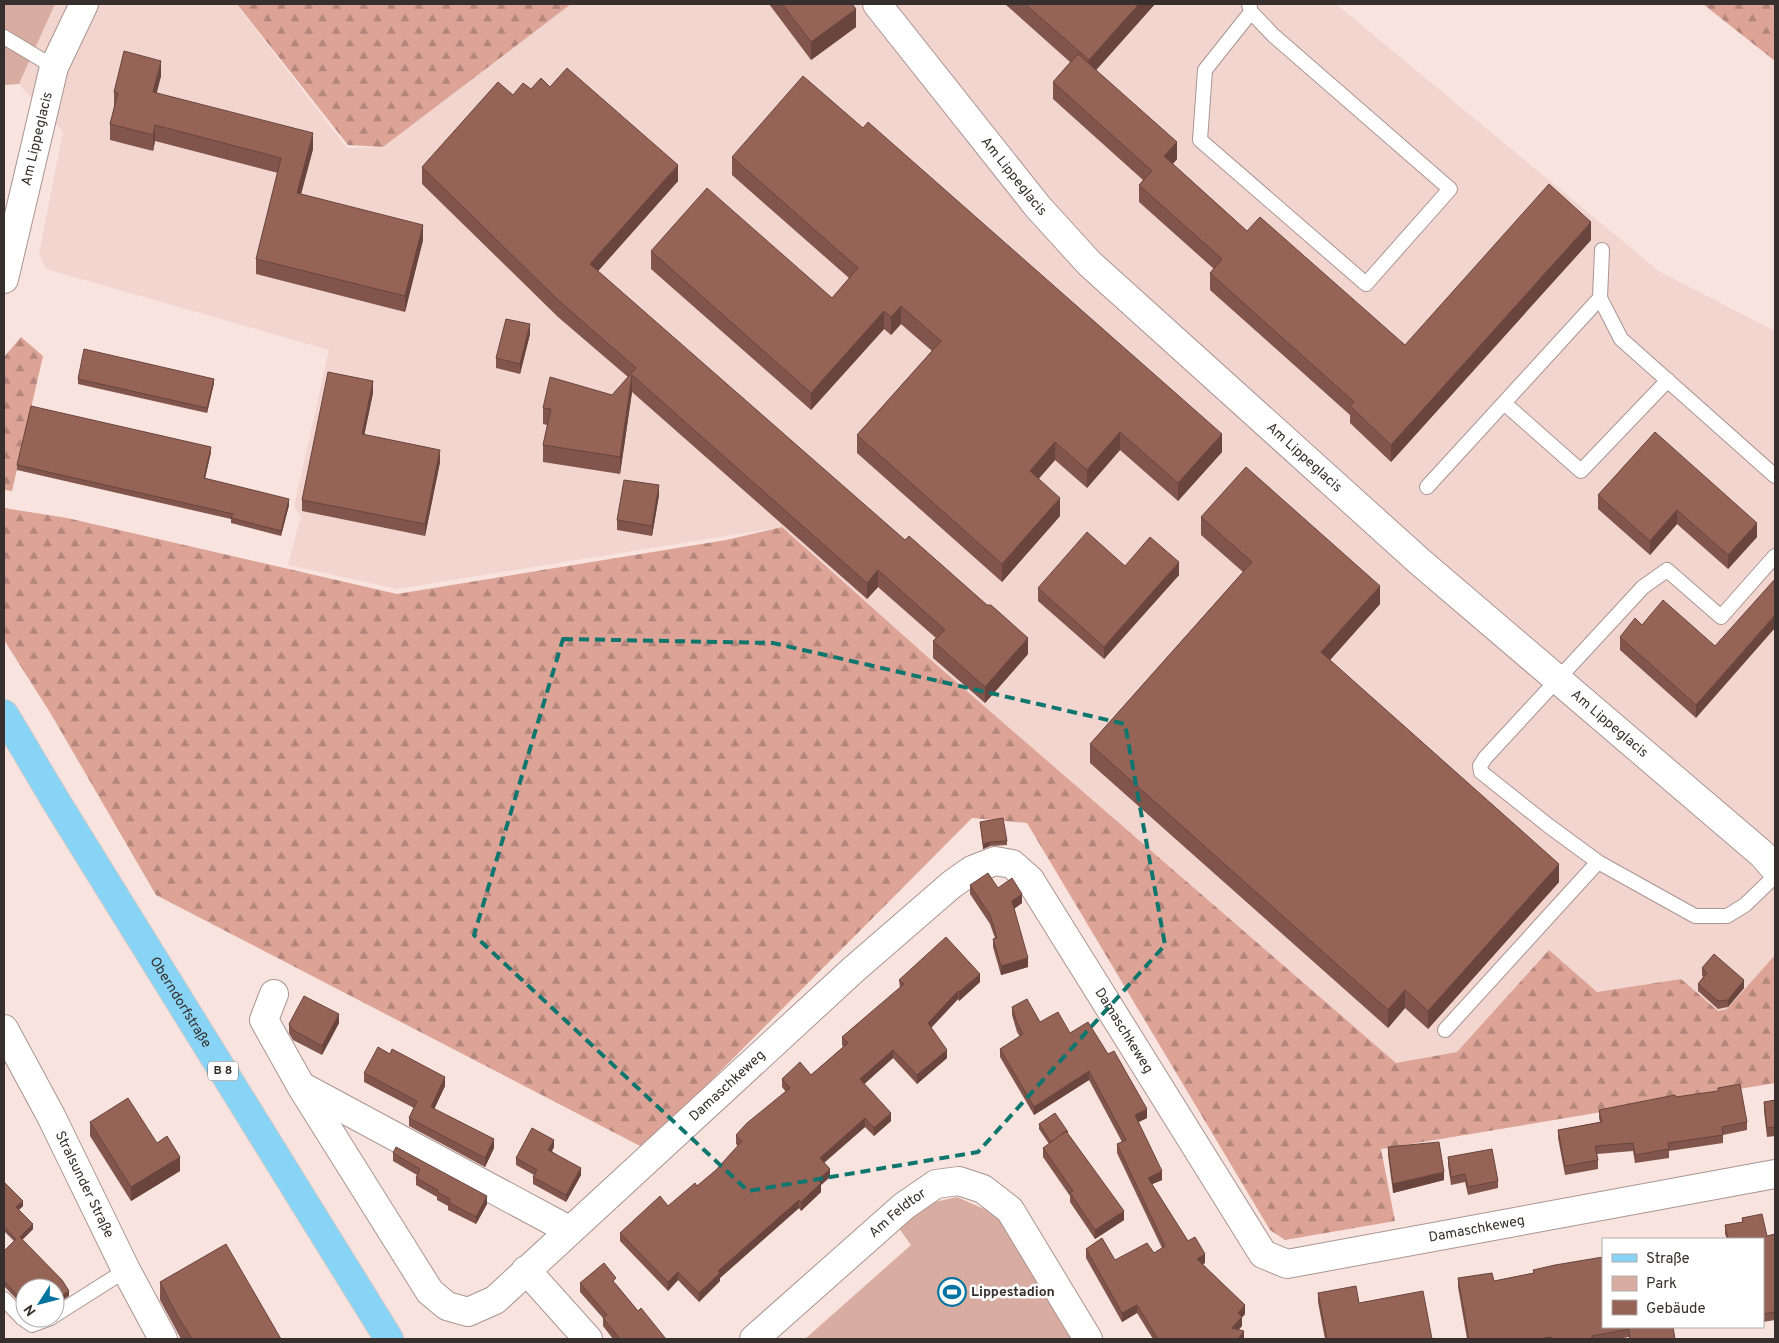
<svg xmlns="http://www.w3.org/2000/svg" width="1779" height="1343" viewBox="0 0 1779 1343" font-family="Overpass,sans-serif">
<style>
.built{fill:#f2d5cf}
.forest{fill:url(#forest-firs)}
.green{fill:#d9aca1}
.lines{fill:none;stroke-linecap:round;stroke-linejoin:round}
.service-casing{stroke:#a99591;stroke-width:16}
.minor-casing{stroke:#a99591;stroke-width:30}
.primary-casing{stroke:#cbc9c9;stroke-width:30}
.service{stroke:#fff;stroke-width:14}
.minor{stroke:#fff;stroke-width:28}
.primary{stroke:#88d4f6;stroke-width:28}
.wall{fill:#81554b}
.shaded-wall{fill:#69453d}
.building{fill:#966357;stroke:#69453d}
.marked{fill:none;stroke:#0f766e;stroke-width:4;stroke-dasharray:10 6;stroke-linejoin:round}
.labels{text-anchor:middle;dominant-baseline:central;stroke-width:5;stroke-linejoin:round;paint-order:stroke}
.shield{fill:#fff;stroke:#736d6d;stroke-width:1}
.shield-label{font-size:12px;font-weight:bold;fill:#372f2e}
.street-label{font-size:14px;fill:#372f2e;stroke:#fff}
.poi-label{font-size:14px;font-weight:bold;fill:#372f2e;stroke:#fff;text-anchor:start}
</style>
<defs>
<pattern id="forest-firs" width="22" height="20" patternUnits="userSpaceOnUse" patternTransform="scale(1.25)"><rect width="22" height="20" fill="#dca396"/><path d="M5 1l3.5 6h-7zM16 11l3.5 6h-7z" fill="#b3857b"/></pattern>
</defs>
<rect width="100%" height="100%" fill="#f8e3de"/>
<!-- built -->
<path class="built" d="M55,4H236L347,148L383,147L571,4H1336L1660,272L1775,331V955L1727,1009L1718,1011L1681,979L1597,992L1549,950L1457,1053L1396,1063L931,660L782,527L397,589L288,565L301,516L294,507L329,350L46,269L39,254L63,132L19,84Z"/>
<!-- forest -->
<path class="forest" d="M237,4H571L383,147L348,145Z
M1703,4H1775V61Z
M21,337L43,356L12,491L4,490V357Z
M4,508L67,518L397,594L726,540L782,527L931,660L1396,1063L1457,1052L1549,950L1597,992L1681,979L1718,1011L1727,1009L1775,955V1083L1381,1149L1395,1221L1285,1240L1270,1230L1027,823L972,818L644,1148L156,895L51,714L4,640Z"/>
<!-- green -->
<path class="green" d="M4,4H55L19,84L4,85Z
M957,1197L1000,1216L1074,1339H805L911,1245L898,1227L926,1204Z"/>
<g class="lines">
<defs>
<path id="service" d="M1249,4L1251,12L1273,35L1450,189L1366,284L1200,140L1205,70L1251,12
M4,37L54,67
M1602,250L1600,298L1621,339L1775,476
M1504,403L1581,471L1668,380
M1427,487L1600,298
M1775,556L1721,617L1667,570L1643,587L1485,758L1480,766L1481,772L1549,826L1598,862L1695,916H1727L1745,905L1775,876
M1445,1030L1598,862
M4,1299L22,1318L32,1325L51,1318
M55,1315L126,1270"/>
<g id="minor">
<path id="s1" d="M877,4L1038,207L1089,263L1419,561L1762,854L1775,869"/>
<path id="s2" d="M4,279L54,67L84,4"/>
<path id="s3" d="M274,994L264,1020L301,1086L430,1292L447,1306L468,1312L495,1300L853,970L951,885L972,870L995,861L1012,864L1030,880L1263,1254L1287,1264L1775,1174"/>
<path id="s4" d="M4,1029L51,1116L126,1270L163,1339"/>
<path d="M303,1087L569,1230"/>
<path d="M526,1270L588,1339"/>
<path id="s5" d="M754,1339L904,1206L936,1184L959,1181L983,1189L1010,1210L1088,1339"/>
</g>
<g id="primary">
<path id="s6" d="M4,714L57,803L389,1339"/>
</g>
</defs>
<!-- service casing -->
<use href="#service" class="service-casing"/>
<!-- minor casing -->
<use href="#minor" class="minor-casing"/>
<!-- primary casing -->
<use href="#primary" class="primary-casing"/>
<!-- service -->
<use href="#service" class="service"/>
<!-- minor -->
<use href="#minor" class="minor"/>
<!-- primary -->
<use href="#primary" class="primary"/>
</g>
<!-- wall -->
<path class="wall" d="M769,4H852L856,27L811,60Z
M1005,4H1155L1096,70L1177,159L1173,164L1247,231L1405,345L1591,240L1391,462L1350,423V415L1210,290V273L1214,269L1139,202V185L1143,180L1053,99V82L1070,62Z
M161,76L156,93L313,149L301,194L423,240L405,312L256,274V259L278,173L155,141L153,151L110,140V124L114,107V92Z
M531,89L678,181L598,271L1028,654L985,703L933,658V641L936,638L878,587L867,599L632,392L620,474L543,462V445L547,425L543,424V408L612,395L628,377L558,317L422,184V167L513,95Z
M732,157L1222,452L1178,501L1120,450L1087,488L1055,460L1038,479L1060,516L1002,582L857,453V435L932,351L901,324L891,335L884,329L811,410L651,269V251L832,298L849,278L732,175Z
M530,334L520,374L496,368V358Z
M78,379L214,383L207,413L78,384Z
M373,393L364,435L440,462L425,536L302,511V500Z
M1655,432L1757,537L1728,569L1677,524L1650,555L1598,509V495Z
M211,452L205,478L289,505L281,536L231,523V519L17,470V465Z
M659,495L652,536L617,530V520Z
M1201,517L1380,604L1330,660L1559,882L1428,1029L1405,1008L1388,1028L1090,763V744L1243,572L1201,535Z
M1125,566L1179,575L1104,659L1038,601V588Z
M1642,625L1715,646L1696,718L1620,650V637Z
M980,822L1007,841V845L990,846L983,849Z
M970,885L998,888L1022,903L1014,909L1028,967L1001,975L993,947V939L995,938L990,924L970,894Z
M1702,968L1744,988L1728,1007L1718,1009L1698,991V984L1703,977L1702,975Z
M899,980L980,982L959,1001L958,999L931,1028L947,1058L917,1084L893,1058L864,1084L891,1121L874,1136L865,1127L824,1163L830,1177L821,1185V1192L801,1211L799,1208L720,1278V1281L699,1302L678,1280L668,1291L620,1241V1233L668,1206L697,1186L716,1170L738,1146L736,1144V1135L786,1092L782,1087V1079L811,1075L843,1047L842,1045V1037L900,988Z
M1012,1007L1040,1022L1070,1033L1147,1118L1138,1122L1162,1180L1152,1184L1188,1241L1205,1263L1203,1264L1245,1314L1242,1317V1326L1239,1329L1244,1339H1153L1137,1313L1122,1322L1086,1258V1249L1115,1260L1154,1253L1162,1248L1117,1153V1144L1122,1142L1089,1080L1034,1115L1000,1057V1049L1020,1037L1017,1032L1012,1015Z
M339,1023L322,1055L293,1040L289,1033V1024Z
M364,1073L445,1086L434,1109L494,1148L485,1167L409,1126V1118L414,1108L364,1082Z
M1676,1097L1747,1122V1130L1723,1135V1143L1669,1151V1158L1635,1163L1633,1151L1597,1154L1598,1160V1169L1565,1175L1558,1138V1130L1600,1122L1599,1118V1110Z
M1775,1100V1136L1767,1137L1764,1111V1102Z
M90,1122L157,1143L180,1171L131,1201L90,1136Z
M1039,1124L1068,1134L1124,1220L1095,1239L1070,1202V1196L1043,1157V1148L1049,1144L1039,1129Z
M554,1147L552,1151L581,1175L566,1202L533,1184V1177L534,1175L516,1165V1158Z
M1388,1147L1444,1180L1393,1193L1388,1155Z
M393,1153L487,1204L476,1224L448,1210V1206L437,1200V1197L416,1185V1178L417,1175L393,1161Z
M1448,1157L1498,1181V1188L1468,1195L1465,1182L1451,1185L1448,1165Z
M4,1182L23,1206L19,1210L33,1229L22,1240L69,1296L25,1288L20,1303L4,1286V1251L14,1241L4,1231Z
M1742,1218L1767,1236L1775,1234V1320L1763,1322V1239H1727L1725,1234V1225L1742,1222Z
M1533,1270L1603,1327H1685L1673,1328L1675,1339H1629V1337L1618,1339H1467L1458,1287V1278L1494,1281L1533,1273Z
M160,1282L281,1339H181L160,1300Z
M580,1283L616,1284L638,1311L666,1339H613L603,1326V1318L580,1292Z
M1318,1293L1359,1303L1432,1339H1325L1318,1302Z"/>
<!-- shaded-wall -->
<path class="shaded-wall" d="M1139,4H1155L1089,78V60Z
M856,9V27L811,60V42Z
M161,61V76L153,108V92Z
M155,125V141L153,151V135Z
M313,133V149L297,209V193Z
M1177,142V159L1164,174V156Z
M678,165V181L590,280V264Z
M1591,222V240L1391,462V445Z
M423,225V240L405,312V296Z
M901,306V324L891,335V317Z
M884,311V329L811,410V393Z
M530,324V334L520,374V364Z
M632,375V392L620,474V457Z
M214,379V383L207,413V408Z
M373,381V393L362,446V434Z
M1120,432V450L1087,488V470Z
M1222,434V452L1178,501V483Z
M1055,442V460L1030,489V471Z
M211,447V452L204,483V478Z
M440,450V462L425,536V524Z
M659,485V495L652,536V526Z
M1060,498V516L1002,582V564Z
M289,499V505L281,536V531Z
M1677,510V524L1650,555V541Z
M1757,523V537L1728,569V555Z
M1179,562V575L1104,659V647Z
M878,570V587L867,599V583Z
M1380,586V604L1321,670V652Z
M1775,615V628L1696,718V705Z
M1028,638V654L985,703V687Z
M990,842V846L983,849V844Z
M1559,864V882L1428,1029V1011Z
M1022,894V903L1012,910V901Z
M1028,958V967L1001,975V966Z
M980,974V982L959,1001V992Z
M1744,980V988L1728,1007V1000Z
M1405,990V1008L1388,1028V1010Z
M958,991V999L928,1031V1023Z
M339,1014V1023L322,1055V1046Z
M893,1050V1058L860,1088V1079Z
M947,1050V1058L917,1084V1075Z
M1089,1071V1080L1034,1115V1107Z
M445,1077V1086L431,1116V1107Z
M1147,1109V1118L1135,1124V1115Z
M891,1113V1121L874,1136V1128Z
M865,1118V1127L820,1166V1158Z
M494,1139V1148L485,1167V1158Z
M554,1140V1147L548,1157V1150Z
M180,1157V1171L131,1201V1187Z
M581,1168V1175L566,1202V1195Z
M830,1169V1177L821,1185V1192L801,1211V1202L818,1180Z
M1162,1171V1180L1148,1186V1178Z
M1444,1172V1180L1393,1193V1184Z
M487,1196V1204L476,1224V1217Z
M799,1200V1208L720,1278V1281L699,1302V1293L718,1271Z
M23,1201V1206L16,1212V1207Z
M1124,1211V1220L1095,1239V1230Z
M33,1224V1229L20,1242V1237Z
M1205,1254V1263L1197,1267V1259Z
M678,1272V1280L668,1291V1282Z
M69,1291V1296L55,1305V1300Z
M25,1293V1298L20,1303V1298Z
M1137,1305V1313L1122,1322V1313Z
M1245,1305V1314L1238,1322V1313Z
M1242,1317V1326L1232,1336V1328Z
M1244,1331V1339H1238Z"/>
<!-- building -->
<path class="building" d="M782,4H852L856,9L811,42Z
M1025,4H1139L1089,60Z
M124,51L161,61L153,92L313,133L297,193L423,225L405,296L256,259L281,158L155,125L153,135L110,124L118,93L114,92Z
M1078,54L1177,142L1164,156L1247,231L1260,217L1405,345L1549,184L1591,222L1391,445L1350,406L1354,402L1210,273L1222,259L1139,185L1152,171L1053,82Z
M567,68L678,165L590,264L905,540L909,536L987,605H991L1028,638L985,687L933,641L945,630L878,570L867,583L632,375L620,457L543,445L551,409L543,408L550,377L612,395L636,368L558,300L422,167L498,82L513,95L523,83L531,89L541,78L550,87Z
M803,76L863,128L868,122L1222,434L1178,483L1120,432L1087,470L1055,442L1030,471L1060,498L1002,564L857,435L941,341L901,306L891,317L884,311L811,393L651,251L707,188L832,298L858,268L732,157Z
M506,319L530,324L520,364L496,358Z
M84,349L214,379L207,408L78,379Z
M328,372L373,381L362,434L440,450L425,524L302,500Z
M31,406L211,447L204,478L289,499L281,531L231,518L233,514L17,465Z
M1655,432L1757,523L1728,555L1677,510L1650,541L1598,495Z
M1246,467L1380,586L1321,652L1559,864L1428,1011L1405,990L1388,1010L1090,744L1252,562L1201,517Z
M624,480L659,485L652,526L617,520Z
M1087,532L1125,566L1150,537L1179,562L1104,647L1038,588Z
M1775,579V615L1696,705L1620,637L1635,618L1642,625L1663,600L1715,646Z
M1003,818L1007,841L990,842L983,844L980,822Z
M988,873L998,888L1012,878L1022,894L1012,901L1028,958L1001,966L993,939L997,938L990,915L970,885Z
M946,937L980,974L959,992L958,991L928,1023L947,1050L917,1075L893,1050L860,1079L891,1113L874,1128L865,1118L820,1158L830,1169L818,1180L821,1183L801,1202L799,1200L718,1271L720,1273L699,1293L678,1272L668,1282L620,1233L660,1196L668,1206L695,1183L697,1186L716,1170L742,1141L736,1135L747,1123L790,1088L782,1079L800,1062L811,1075L848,1043L842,1037L904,984L899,980Z
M1714,954L1744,980L1728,1000L1718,1001L1698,984L1707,973L1702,968Z
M304,996L339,1014L322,1046L293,1030L289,1024Z
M1027,999L1040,1022L1058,1012L1070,1033L1088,1022L1108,1054L1114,1051L1147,1109L1135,1115L1162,1171L1148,1178L1188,1241L1195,1237L1205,1254L1197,1259L1245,1305L1238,1313L1242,1317L1232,1328L1244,1331L1238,1339H1158L1137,1305L1122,1313L1086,1249L1102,1238L1115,1260L1147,1243L1154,1253L1165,1246L1117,1144L1126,1140L1089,1071L1034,1107L1000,1049L1023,1034L1017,1023L1012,1007Z
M378,1047L390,1054L392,1049L445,1077L431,1107L494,1139L485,1158L409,1118L417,1101L364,1073Z
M1740,1084L1747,1122L1722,1127L1723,1135L1668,1143L1669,1149L1635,1155L1633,1143L1595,1146L1598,1160L1565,1166L1558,1130L1602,1122L1599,1110L1675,1095L1676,1097L1718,1091V1088Z
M128,1098L157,1143L167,1136L180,1157L131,1187L90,1122Z
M1775,1100V1127L1767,1128L1764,1102Z
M1055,1113L1068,1132L1067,1133L1066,1131L1051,1142L1039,1124Z
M532,1128L554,1140L548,1150L581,1168L566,1195L533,1177L537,1170L516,1158Z
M1066,1131L1124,1211L1095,1230L1070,1193L1073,1191L1043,1148Z
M1439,1142L1444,1172L1393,1184L1388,1147Z
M396,1147L487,1196L476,1217L448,1202L450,1199L437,1192L438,1190L416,1178L420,1169L393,1153Z
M1492,1149L1498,1181L1468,1187L1465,1174L1451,1177L1448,1157Z
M4,1182L23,1201L16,1207L33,1224L20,1237L62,1280L69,1291L55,1300V1288H25V1293L20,1298L4,1281V1251L16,1239L4,1227Z
M1762,1214L1767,1236L1775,1234V1312L1763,1314V1239H1728L1725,1225L1743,1222L1742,1218Z
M226,1244L281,1339H192L177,1315L160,1282Z
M1603,1257V1327H1673L1675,1339H1630L1629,1329L1592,1336V1339H1551V1337L1538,1339H1469L1458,1278L1492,1273L1494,1281L1534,1273L1533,1270L1555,1265Z
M604,1263L616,1278L613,1281L638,1311L641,1308L666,1339H620L603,1318L607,1315L580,1283Z
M1356,1286L1359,1303L1423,1291L1432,1339H1327L1318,1293Z"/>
<!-- marked area -->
<path class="marked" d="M563,639L773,643L1125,724L1165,945L978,1152L748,1191L474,935Z"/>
<!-- icons -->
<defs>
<symbol id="stadium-ring" viewBox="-11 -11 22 22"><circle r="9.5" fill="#fff" stroke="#03749f" stroke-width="1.5"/><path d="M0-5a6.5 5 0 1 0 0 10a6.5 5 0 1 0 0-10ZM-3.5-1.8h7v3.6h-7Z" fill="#03749f"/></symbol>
</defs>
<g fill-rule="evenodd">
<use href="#stadium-ring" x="936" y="1276" width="32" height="32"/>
</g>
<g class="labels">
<!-- shield labels -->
<rect class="shield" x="208" y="1061.5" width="30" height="19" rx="4"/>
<g class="shield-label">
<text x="223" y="1071">B 8</text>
</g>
<!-- street labels -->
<g class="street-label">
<text stroke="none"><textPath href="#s2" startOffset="144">Am Lippeglacis</textPath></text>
<text stroke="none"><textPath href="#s1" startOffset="220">Am Lippeglacis</textPath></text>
<text stroke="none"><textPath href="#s1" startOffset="625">Am Lippeglacis</textPath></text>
<text stroke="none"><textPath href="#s1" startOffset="1030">Am Lippeglacis</textPath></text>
<text stroke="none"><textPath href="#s6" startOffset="338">Oberndorfstraße</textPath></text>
<text stroke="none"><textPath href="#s3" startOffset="1306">Damaschkeweg</textPath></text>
<text stroke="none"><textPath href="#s3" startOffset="736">Damaschkeweg</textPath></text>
<text stroke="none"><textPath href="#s4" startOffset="175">Stralsunder Straße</textPath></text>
<text stroke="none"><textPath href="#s5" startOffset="191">Am Feldtor</textPath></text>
<text stroke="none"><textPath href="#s3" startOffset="1788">Damaschkeweg</textPath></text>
</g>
<!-- poi labels -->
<g class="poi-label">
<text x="971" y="1292">Lippestadion</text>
</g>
</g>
<!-- border -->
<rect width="1779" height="1343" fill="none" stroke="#372f2e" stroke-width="10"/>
<!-- legend -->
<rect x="1602" y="1238" width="162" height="90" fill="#ffffff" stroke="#afacab"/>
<rect x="1612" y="1254" width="25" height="8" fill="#88d4f6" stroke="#afacab"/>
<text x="1646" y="1263" font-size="15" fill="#372f2e">Straße</text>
<rect x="1612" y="1276" width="25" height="15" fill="#d9aca1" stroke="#afacab"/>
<text x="1646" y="1288" font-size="15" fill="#372f2e">Park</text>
<rect x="1612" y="1300" width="25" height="15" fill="#966357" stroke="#afacab"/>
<text x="1646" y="1313" font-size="15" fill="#372f2e">Gebäude</text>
<!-- north arrow -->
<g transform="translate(40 1303) rotate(234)"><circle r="24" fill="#ffffff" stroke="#afacab"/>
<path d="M0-4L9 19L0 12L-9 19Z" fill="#03749f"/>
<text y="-8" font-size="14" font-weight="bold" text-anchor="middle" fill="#372f2e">N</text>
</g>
</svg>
